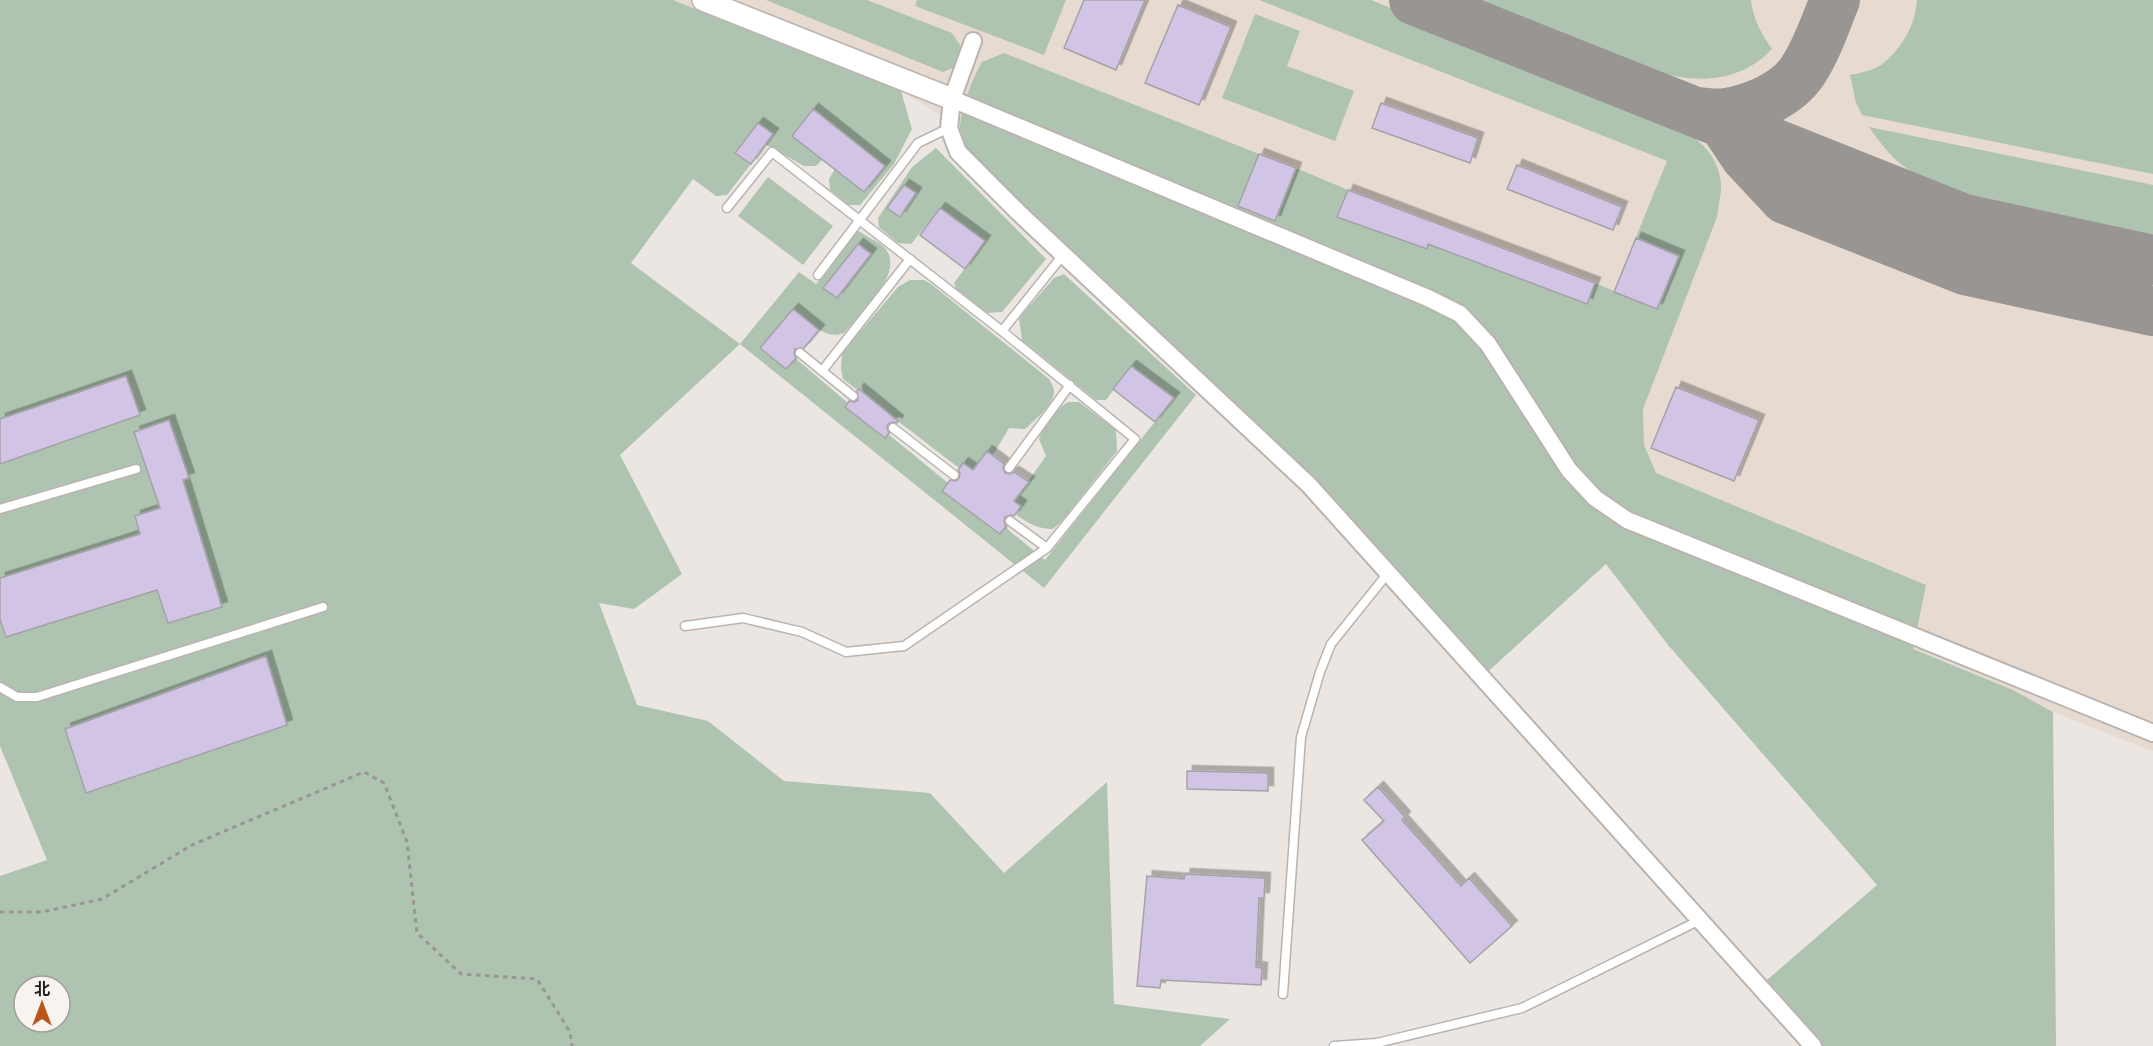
<svg xmlns="http://www.w3.org/2000/svg" width="2153" height="1046" viewBox="0 0 2153 1046" font-family="Jost,'Noto Sans SC',sans-serif">
<style>
.built{fill:#e7dad1}
.green{fill:#aec4b0;fill-rule:evenodd}
.lines{fill:none;stroke-linecap:round;stroke-linejoin:round}
.taxiway{stroke:#999592;stroke-width:50}
.building{fill:#d2c4e5;stroke:#a4a2a8;stroke-width:1.5;filter:url(#shadow)}
.service-casing{stroke:#bab4b0;stroke-width:11}
.minor-casing{stroke:#bab4b0;stroke-width:20}
.tertiary-casing{stroke:#bab4b0;stroke-width:24}
.path{stroke:#999591;stroke-width:3;stroke-dasharray:4.5 4.5;stroke-linecap:butt}
.service{stroke:#fff;stroke-width:8}
.minor{stroke:#fff;stroke-width:16}
.tertiary{stroke:#fff;stroke-width:21}
</style>
<defs>
<filter id="shadow"><feDropShadow dx="5.5" dy="-5.5" stdDeviation="0" flood-color="#0004"/></filter>
</defs>
<rect width="100%" height="100%" fill="#ebe6e1"/>
<!-- built -->
<path class="built" d="M673,0H2153V751L2053,712L2013,690L1913,649L958,126L901,91Z"/>
<!-- green -->
<path class="green" d="M0,0H673L901,91L912,129L894,164L860,205H849L830,190L829,179L835,169L864,192L884,165L814,109L792,136L823,159L816,166H804L765,144L773,134L758,123L735,153L751,164L727,195L716,196L693,179L631,263L740,344L799,272L816,284L857,230C865,236 878,241 885,248C906,273 859,315 844,333C824,341 807,320 793,309L761,348L795,358L848,403L845,407L884,438L888,434L948,483L942,491L1000,534L1005,527L1045,560L1173,399L1131,366L1106,400H1096L1022,340L1019,318L1054,278L1064,274L1196,395L1044,588L740,344L620,455L682,574L634,609L599,603L637,705L708,721L784,781L930,793L1004,873L1107,782L1114,1004L1230,1019L1200,1046H0V876L47,860L0,746ZM24,986H60V1022H24Z
M766,0H867L952,33L962,48L955,67L943,72Z
M917,0H1066L1044,55L915,6Z
M1259,0H1371L1659,116C1688,133 1717,146 1721,183C1722,193 1718,207 1717,217L1643,409L1644,445L1656,473L1926,585L1913,649L2013,690L2053,712L2056,1046H1813L1760,986L1877,885L1668,645L1606,564L1482,677L1309,485L958,152C958,119 966,90 982,62L1004,53L1259,154L1238,205L1275,220L1296,168L1348,190L1338,217L1426,249L1436,222L1453,229L1445,250L1587,304L1595,283L1614,291L1667,161Z
M1478,0H1751C1753,19 1761,33 1772,49C1741,82 1699,84 1658,72Z
M1917,0H2153V174L1862,115L1856,103L1850,75C1860,73 1872,71 1881,65C1901,50 1916,24 1917,0Z
M1255,14L1300,31L1287,66L1354,91L1335,141L1222,98Z
M1869,127L2153,185V237C2115,229 2078,221 2040,213C1993,203 1942,195 1902,165C1889,155 1879,141 1869,127Z
M936,148L1046,259L1002,312L987,313L956,289L954,283L985,241L940,208L911,244L898,243L879,227L878,218L912,167Z
M768,177L833,226L803,265L738,216Z
M910,280H924L931,284L1049,379C1051,383 1055,388 1054,393C1052,406 1034,421 1025,429L1009,428L993,455L987,451L973,470L963,463L959,468L843,379L841,369L842,353L898,287Z
M1069,402H1079L1116,430L1117,451L1063,520L1053,529C1037,529 1028,523 1015,514L1021,506L1014,501L1046,456L1039,439C1044,427 1056,407 1069,402Z"/>
<g class="lines">
<!-- taxiway -->
<path class="taxiway" d="M1414,0L1964,219L2153,260
M1698,112C1707,113 1717,114 1726,113C1753,109 1786,95 1802,72C1817,50 1825,24 1835,0
M1723,123L1745,156L1785,199L1965,270L2153,311"/>
</g>
<!-- building -->
<path class="building" d="M1084,0H1145L1116,70L1064,48Z
M1178,5L1231,27L1199,105L1145,83Z
M1381,103L1478,138L1470,163L1372,128Z
M813,109L885,166L864,192L792,136Z
M758,123L773,134L751,164L735,153Z
M1259,154L1296,168L1275,221L1238,206Z
M1517,165L1622,207L1613,230L1507,189Z
M904,185L916,193L900,217L887,208Z
M1348,190L1595,283L1587,304L1428,244L1427,249L1337,217Z
M940,208L985,241L965,269L920,235Z
M1636,238L1679,256L1657,309L1614,292Z
M858,244L871,254L837,298L823,288Z
M793,309L819,330L804,348L795,349L794,353L796,358L786,369L760,348Z
M1131,366L1174,398L1155,422L1113,389Z
M126,376L140,415L0,464V419Z
M1676,387L1759,420L1734,481L1651,448Z
M859,389L898,421L897,423L893,422L888,424L887,428L889,433L885,438L845,407L849,401L855,402L858,400L857,391Z
M169,420L189,478L183,480L222,607L168,623L157,590L6,637L0,619V578L140,534L135,516L160,508L134,432Z
M987,451L1004,464L1003,468L1005,473L1009,474L1014,472L1029,482L1014,501L1021,506L1014,516L1010,515L1005,517L1004,521L1006,526L1000,534L942,491L950,480L956,481L959,478L960,473L958,470L963,463L973,470Z
M266,656L287,725L86,793L65,729Z
M1187,771L1268,773V791L1187,789Z
M1378,787L1405,817L1402,820L1461,886L1469,878L1512,926L1470,963L1362,840L1384,821L1364,800Z
M1185,874L1265,878L1264,898H1259L1256,967L1262,968L1261,985L1161,980L1160,988L1137,986L1147,876L1184,879Z"/>
<g class="lines">
<defs>
<path id="service" d="M727,208L772,152L1002,331L1135,439L1047,548L1010,521
M818,275L918,143L949,128
M1002,331L1063,255
M800,353L853,396
M822,371L910,259
M893,428L954,475
M1009,468L1070,385
M0,509L136,469
M685,626L743,618L802,632L846,652L904,646L1047,548
M0,687L17,697H37L323,607
M1283,994L1301,737L1320,672L1331,644L1388,573
M1334,1046L1377,1043L1522,1008L1700,920"/>
<path id="minor" d="M973,41L952,99L949,128L958,152L1019,213L1309,485L1813,1046
M952,99L1428,298L1460,314L1488,344L1569,470L1595,498L1627,520L2153,733"/>
<path id="tertiary" d="M703,0L952,99"/>
</defs>
<!-- service casing -->
<use href="#service" class="service-casing"/>
<!-- minor casing -->
<use href="#minor" class="minor-casing"/>
<!-- tertiary casing -->
<use href="#tertiary" class="tertiary-casing"/>
<!-- path -->
<path class="path" d="M0,912H42L102,899L192,845L364,772L384,783L407,842L417,933L461,974L537,979L570,1032L572,1046"/>
<!-- service -->
<use href="#service" class="service"/>
<!-- minor -->
<use href="#minor" class="minor"/>
<!-- tertiary -->
<use href="#tertiary" class="tertiary"/>
</g>
<!-- north arrow -->
<g transform="translate(42 1004)"><circle r="28" fill="#f9f3ef" stroke="#a39e9b" stroke-width="1.5"/>
<path d="M0-4.5L10 22L0 15L-10 22Z" fill="#b9571b"/>
<text y="-9" font-size="16" font-weight="bold" text-anchor="middle" fill="#211f1d">北</text>
</g>
</svg>
